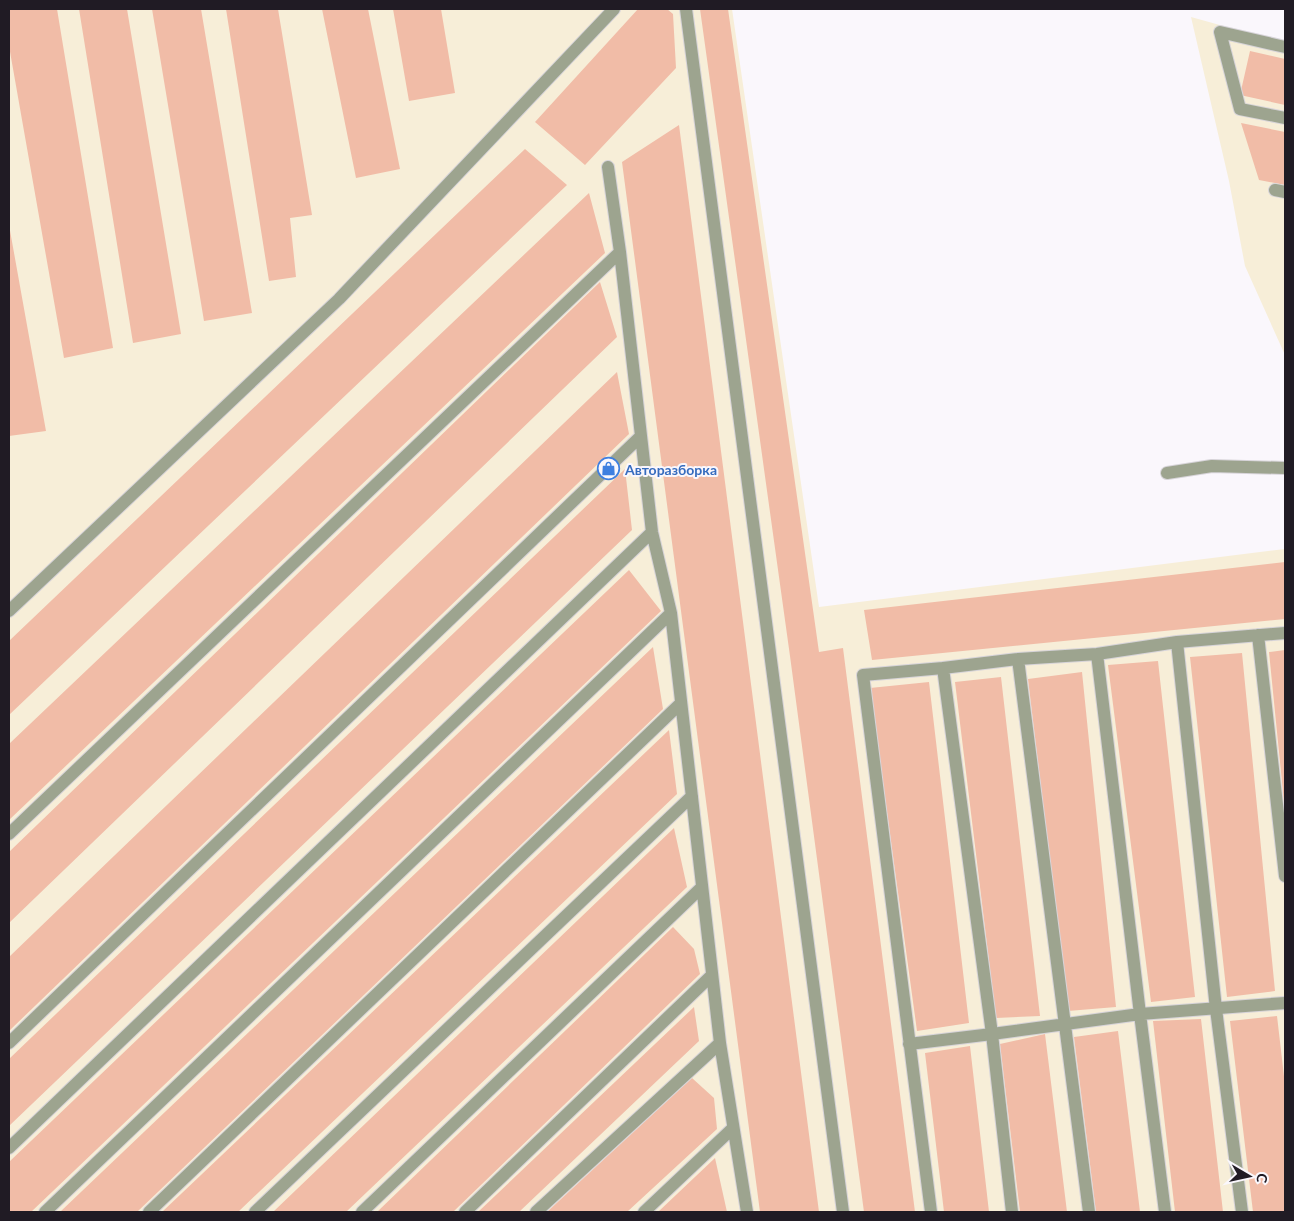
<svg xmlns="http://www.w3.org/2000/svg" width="1294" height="1221" viewBox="0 0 1294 1221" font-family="Lato,sans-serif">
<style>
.industrial{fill:#f7eed8}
.building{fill:#f1bca7}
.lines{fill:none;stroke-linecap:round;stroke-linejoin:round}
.minor-casing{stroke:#d7d4d9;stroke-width:14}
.minor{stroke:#9da48f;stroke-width:12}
.labels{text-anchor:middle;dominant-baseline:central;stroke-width:4;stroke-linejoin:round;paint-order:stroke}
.shop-label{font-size:14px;font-weight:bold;fill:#366cbe;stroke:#faf7fc;text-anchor:start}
</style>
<rect width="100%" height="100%" fill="#faf7fc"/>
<!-- industrial -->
<path class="industrial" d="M9,9H732L819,607L1285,549V1212H9Z
M1191,17L1285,43V355L1245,266L1229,181Z"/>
<!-- building -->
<path class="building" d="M9,9H57L113,348L64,358L9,46Z
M79,9H127L181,334L133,343Z
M152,9H201L252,313L204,321Z
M226,9H278L312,215L290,218L296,277L269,281Z
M322,9H368L400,169L356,178Z
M393,9H441L455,93L409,101Z
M638,9H667L673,14L676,68L585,165L535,122Z
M700,9H728L819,652L843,648L915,1212H864L790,656Z
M1250,51L1285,59V105L1240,95Z
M1241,123L1285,132V185L1259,180Z
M679,125L819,1212H760L622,162Z
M525,149L567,185L9,715V641Z
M589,193L605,253L9,820V744Z
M9,225L46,431L9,436Z
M600,282L617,337L9,923V852Z
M617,372L629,434L9,1031V957Z
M625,469L632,530L9,1126V1059Z
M1285,562V619L872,660L864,610Z
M629,570L661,611L31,1212H9V1162Z
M653,647L663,709L137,1212H60Z
M1285,650V802H1284L1269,652Z
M1242,653L1275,991L1227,997L1190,657Z
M1158,661L1195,997L1151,1002L1108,665Z
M1082,672L1116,1007L1068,1011L1028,679Z
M1001,677L1040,1016L996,1018L955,682Z
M929,682L969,1023L917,1031L870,688Z
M669,730L677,794L238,1212H162Z
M674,828L687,887L346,1212H273Z
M673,927L694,949L700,974L453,1212H377Z
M694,1007L699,1041L519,1212H478Z
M1277,1016L1285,1085V1212H1253L1230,1021Z
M1201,1019L1223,1212H1175L1153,1021Z
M1118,1031L1140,1212H1096L1074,1037Z
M1045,1034L1067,1212H1020L1000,1044Z
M970,1046L989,1212H944L925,1053Z
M692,1078L714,1098L717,1129L627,1212H547Z
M715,1158L727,1212H658Z"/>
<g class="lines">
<defs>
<path id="minor" d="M686,9L843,1212
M1285,47L1220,32L1240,109L1285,118
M608,167L620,252L652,532L671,613L720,1043
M1275,190L1285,192
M1167,473L1212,466L1285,468
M9,611L339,299L614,9
M1258,635L1285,876
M1177,642L1216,1009L1242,1212
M1097,654L1140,1014L1165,1212
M1018,659L1089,1212
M943,668L992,1034L1012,1212
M9,834L620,252
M9,1043L641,436
M909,1044L992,1034L1140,1014L1285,1003
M9,1148L652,532
M45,1212L671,613
M149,1212L681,703
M255,1212L692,796
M362,1212L702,887
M465,1212L712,975
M536,1212L720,1043L747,1212
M644,1212L733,1128
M931,1212L863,675L943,668L1018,659L1097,654L1177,642L1285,633"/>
</defs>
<!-- minor casing -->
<use href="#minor" class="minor-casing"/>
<!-- minor -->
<use href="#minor" class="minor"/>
</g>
<!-- icons -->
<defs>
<symbol id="shop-ring" viewBox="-11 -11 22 22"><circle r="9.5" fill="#faf7fc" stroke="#3f7fe0" stroke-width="1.5"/><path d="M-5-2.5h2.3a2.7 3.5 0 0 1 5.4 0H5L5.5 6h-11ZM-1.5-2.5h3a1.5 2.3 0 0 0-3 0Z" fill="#3f7fe0"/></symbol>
</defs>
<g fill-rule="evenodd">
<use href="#shop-ring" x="596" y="456" width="25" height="25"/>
</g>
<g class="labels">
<!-- shop labels -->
<g class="shop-label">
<text x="625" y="469">Авторазборка</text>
</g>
</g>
<!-- border -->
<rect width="1294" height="1221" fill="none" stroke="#201b24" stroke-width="20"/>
<!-- north arrow -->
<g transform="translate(1249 1176) rotate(99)" stroke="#faf7fc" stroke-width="4" paint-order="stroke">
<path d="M0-4L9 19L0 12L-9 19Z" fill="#201b24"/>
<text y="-8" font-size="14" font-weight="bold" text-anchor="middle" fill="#201b24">С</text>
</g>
</svg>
